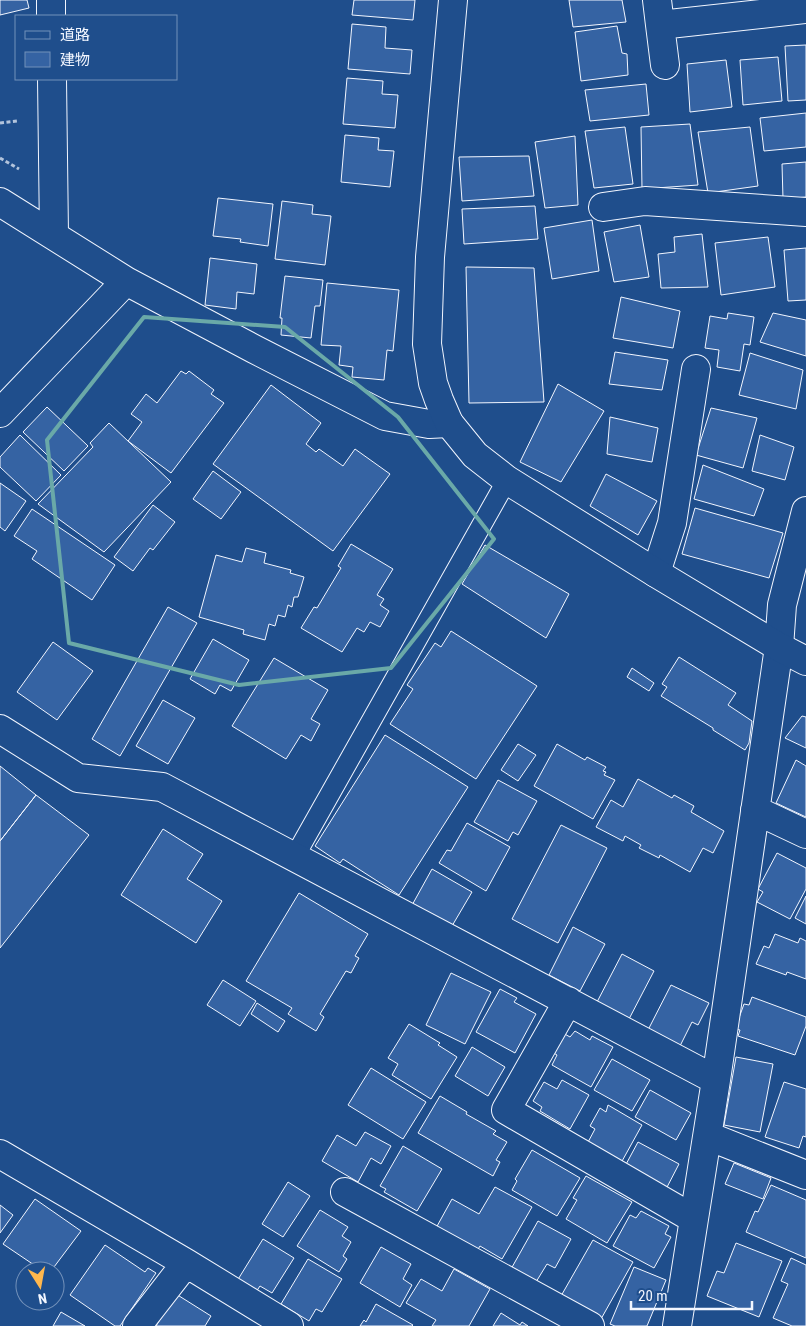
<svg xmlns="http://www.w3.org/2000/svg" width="806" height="1326" viewBox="0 0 806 1326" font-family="'Roboto Condensed','Noto Sans JP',sans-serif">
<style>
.building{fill:#3563a3;stroke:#f2f6ff}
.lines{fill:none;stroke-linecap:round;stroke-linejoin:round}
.service-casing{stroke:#f2f6ff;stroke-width:21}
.minor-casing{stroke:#f2f6ff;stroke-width:30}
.tertiary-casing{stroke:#f2f6ff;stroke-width:30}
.path{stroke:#b3c4dc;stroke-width:3;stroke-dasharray:4 2.5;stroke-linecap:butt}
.service{stroke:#1f4e8c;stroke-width:19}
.minor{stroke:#1f4e8c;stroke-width:28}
.tertiary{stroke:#1f4e8c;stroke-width:28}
.marked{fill:none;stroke:#6aa9a8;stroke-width:4;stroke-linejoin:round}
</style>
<rect width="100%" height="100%" fill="#1f4e8c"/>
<!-- building -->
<path class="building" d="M0,0H27L29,8L0,15Z
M354,0H415L413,20L352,15Z
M569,0H622L626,22L573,27Z
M352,24L386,27L385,48L412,50L410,74L348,69Z
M617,26L622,53L627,54L628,75L581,81L575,32Z
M806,45V100L788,101L785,46Z
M778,57L782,101L743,105L740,60Z
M726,60L732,107L690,112L687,64Z
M347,78L383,81L382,94L398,95L395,128L343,124Z
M646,84L649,115L590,121L585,90Z
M806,113V147L764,151L760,118Z
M690,124L698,185L642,189L641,127Z
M625,127L633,184L594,188L585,131Z
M750,127L758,186L708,193L698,132Z
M345,135L379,138L378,150L394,151L390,187L341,182Z
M575,136L578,205L545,208L535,142Z
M529,156L534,196L462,201L459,157Z
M806,162V197L783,199L782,164Z
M218,198L273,204L268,246L240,242L241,239L213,236Z
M282,201L313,205L312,214L331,216L325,265L275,259Z
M535,206L538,239L464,244L462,209Z
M592,220L599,271L552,279L544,228Z
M640,225L649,277L614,282L604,232Z
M702,234L708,287L661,288L658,254L675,252L674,237Z
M768,237L775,287L721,295L715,243Z
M806,248V300L788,301L784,250Z
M210,258L257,264L254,294L237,292L236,309L205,305Z
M466,267L534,268L544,402L469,403Z
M285,276L323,280L320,306H315L311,338L281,335L282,318H280Z
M327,283L399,290L393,351L387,350L384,380L352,377L353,367L339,365L341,346L321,345Z
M621,297L680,311L673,348L613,338Z
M728,313L754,317L750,345L744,344L740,371L717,367L719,350L705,348L710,316L727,319Z
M773,313L806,320V356L760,342Z
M615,352L668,360L662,390L609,384Z
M750,353L803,370L796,409L739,395Z
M181,371L186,374L189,371L214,390L211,394L224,403L171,473L128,441L142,422L131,414L146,394L157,403Z
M558,384L604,411L561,482L520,462Z
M271,385L321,423L306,444L316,452L319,449L343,466L355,449L390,474L333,551L213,464Z
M47,407L88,446L64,471L23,432Z
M711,408L757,418L743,468L696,455Z
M610,417L658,428L652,462L607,454Z
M109,423L171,482L104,552L38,504L93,447L90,443Z
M20,435L61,475L36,501L0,467V457Z
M760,435L794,447L785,480L752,471Z
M703,465L764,489L754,516L694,499Z
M213,471L241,492L221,519L193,499Z
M606,474L657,501L638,535L590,506Z
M0,483L26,501L5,531L0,527Z
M153,505L175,522L153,550L150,548L133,571L114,557Z
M695,508L783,533L769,578L682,554Z
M32,509L115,565L92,600L32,559L37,551L14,536Z
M351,544L393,569L377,595L384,599L380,605L389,611L380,627L370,622L364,632L357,628L342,652L301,628L314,607L317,608L341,568L338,566Z
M485,545L569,594L546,638L462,584Z
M246,548L266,553L264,563L291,570L290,573L304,577L298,597H294L292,607L288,605L285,617L278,615L275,626L269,624L265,640L243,634L244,630L199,617L216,555L242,562Z
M168,607L197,623L120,756L92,739Z
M451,631L537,686L476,779L390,724L413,689L407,685L435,643L441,647Z
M213,639L249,660L231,691L220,685L215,694L190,679Z
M53,642L93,671L57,720L17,692Z
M679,657L736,693L728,705L752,721L749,743L745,750L713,730V728L661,696L667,687L662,684Z
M274,658L328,690L311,719L320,724L311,741L301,735L286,759L232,726Z
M632,668L654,683L649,691L627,677Z
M163,700L195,718L168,764L136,746Z
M802,716L806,717V748L785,738Z
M385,735L468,787L399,895L343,859L340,863L315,846Z
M518,744L536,755L518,781L501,770Z
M557,744L585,760L587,757L606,767L603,771L606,772L604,775L615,780L593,819L534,786Z
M796,760L806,766V817L776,803Z
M0,766L36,795L0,841Z
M638,779L672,798L674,795L694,806L691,812L724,831L713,853L703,848L690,872L660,855L659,858L639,848L641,845L625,836L623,841L596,827L611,800L623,807Z
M498,780L537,801L518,835L513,832L508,841L474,822Z
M36,795L89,835L0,948V841Z
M467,823L510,847L486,891L439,863L447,850L451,851Z
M561,825L607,848L558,943L512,919Z
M163,829L203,854L187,879L222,901L196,943L121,895Z
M777,853L806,868V889L790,919L757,902L763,892L758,889Z
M432,869L472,892L452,926L411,907Z
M299,893L368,934L355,956L359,958L351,973L346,971L320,1014L324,1017L316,1031L288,1014L292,1008L246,981Z
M806,896V924L795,918Z
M573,927L605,944L580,991L549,975Z
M775,934L798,943L800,938L806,941V979L787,972L786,975L756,964L764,946L769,948Z
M622,954L654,971L629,1019L597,1002Z
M451,973L491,992L465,1044L426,1025Z
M223,980L256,1001L240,1026L207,1005Z
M671,985L709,1003L698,1025L692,1022L680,1046L648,1030Z
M500,989L517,998L514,1002L536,1014L515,1053L476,1032Z
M752,997L806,1017V1026L795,1055L738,1036L740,1030L735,1029L744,1004L749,1005Z
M257,1003L285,1021L278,1032L251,1014Z
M409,1024L440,1043L438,1045L457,1057L431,1099L392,1075L398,1064L388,1058Z
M575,1031L590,1040L592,1036L613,1047L591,1087L552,1065L557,1055L552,1052L563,1033L570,1037Z
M472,1047L505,1067L488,1096L455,1076Z
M736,1057L773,1064L760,1132L724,1125Z
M612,1059L650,1080L632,1111L594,1090Z
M371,1068L426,1102L403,1139L348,1105Z
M562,1080L589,1095L570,1129L540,1111L542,1107L533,1101L544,1082L557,1089Z
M784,1082L806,1089V1137L803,1136L799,1148L765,1137Z
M650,1090L691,1113L676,1140L635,1117Z
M440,1096L467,1112L466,1114L496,1131L493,1134L507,1142L496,1160L500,1162L493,1176L418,1133Z
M608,1105L642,1125L621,1163L587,1144L595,1129L590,1126L600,1108L606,1112Z
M365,1132L391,1146L381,1164L371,1158L358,1182L322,1161L337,1135L356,1146Z
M638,1142L679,1164L665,1191L624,1168Z
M403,1146L442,1169L417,1211L384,1192L386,1189L380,1186Z
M532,1150L580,1178L557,1216L512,1190L517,1181L515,1179Z
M734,1163L771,1178L763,1199L725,1184Z
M586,1176L632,1202L607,1243L566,1219L577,1200L573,1198Z
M288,1182L310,1196L283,1237L262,1224Z
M771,1185L806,1200V1258L746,1232L755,1211L758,1212Z
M495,1187L532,1207L502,1259L480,1246L477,1251L436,1228L452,1199L479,1214Z
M35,1199L81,1231L54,1267L49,1264L43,1271L3,1244Z
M0,1205L13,1215L0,1233Z
M320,1210L348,1227L342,1236L351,1242L343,1256L347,1259L339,1272L297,1246Z
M641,1211L669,1226L665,1234L671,1237L654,1268L613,1246L630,1215L636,1218Z
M538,1221L571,1239L555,1268L547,1264L536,1282L511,1269Z
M263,1239L294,1258L272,1293L260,1286L256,1292L237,1281Z
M593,1240L633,1262L601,1319L561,1296Z
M736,1243L782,1261L759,1317L707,1296L717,1271L724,1273Z
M105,1245L145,1272L148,1268L156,1273L120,1326H115L70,1295Z
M381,1247L411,1264L403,1279L412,1285L400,1307L360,1283Z
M791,1258L806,1265V1326H792L773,1318L788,1284L781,1281Z
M308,1259L342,1279L322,1312L316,1309L309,1321L281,1304Z
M634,1267L666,1280L647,1326H615L610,1324Z
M454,1269L490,1289L469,1326H432L436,1320L406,1303L421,1279L442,1291Z
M176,1294L211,1316L205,1326H156Z
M376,1304L413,1325L412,1326H360L364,1320L366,1322Z
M61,1312L85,1326H53Z
M501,1313L520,1325L522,1322L528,1326H493Z"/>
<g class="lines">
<defs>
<path id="service" d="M295,856L507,480"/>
<path id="minor" d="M51,0V16
M657,0L660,25
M665,65L660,25L806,9
M52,79L54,235
M0,202L126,281L254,349L385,416L429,424L449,423
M603,207L645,201L806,212
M0,413L126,281
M656,573L672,523L696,369
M0,729L78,778L162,787L716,1080
M755,810L806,834
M568,1001L506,1110L694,1219
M708,1136L806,1175
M0,1154L186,1263L289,1326
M345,1192L590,1326
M137,1326L186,1263
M677,1326L716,1080L779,647L782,605L806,511"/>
<path id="tertiary" d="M453,0L430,257L427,344L433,383L439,400L449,423L475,455L507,480L656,573L779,647L806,661"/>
</defs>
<!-- service casing -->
<use href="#service" class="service-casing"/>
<!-- minor casing -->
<use href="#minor" class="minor-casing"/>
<!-- tertiary casing -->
<use href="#tertiary" class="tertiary-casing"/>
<!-- path -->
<path class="path" d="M0,123L17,121
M0,158L19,169"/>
<!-- service -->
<use href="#service" class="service"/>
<!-- minor -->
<use href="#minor" class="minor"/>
<!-- tertiary -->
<use href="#tertiary" class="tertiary"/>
</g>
<!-- marked area -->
<path class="marked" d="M144,317L285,327L398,417L494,539L391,668L239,685L69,643L47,440Z"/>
<!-- legend -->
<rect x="15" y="15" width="162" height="65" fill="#1f4e8c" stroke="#7391ba"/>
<rect x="25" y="31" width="25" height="8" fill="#1f4e8c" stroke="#7391ba"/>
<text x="60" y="40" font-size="15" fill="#f2f6ff">道路</text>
<rect x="25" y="52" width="25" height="15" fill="#3563a3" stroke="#7391ba"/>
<text x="60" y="65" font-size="15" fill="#f2f6ff">建物</text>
<!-- north arrow -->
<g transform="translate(40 1286) rotate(169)"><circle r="24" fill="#1f4e8c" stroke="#7391ba"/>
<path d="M0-4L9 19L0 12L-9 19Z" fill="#ffb74d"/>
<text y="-8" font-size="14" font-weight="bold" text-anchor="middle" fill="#f2f6ff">N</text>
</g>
<!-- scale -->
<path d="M631 1301v8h121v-8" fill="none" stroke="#f2f6ff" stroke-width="2.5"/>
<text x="638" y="1301" font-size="15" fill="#f2f6ff" stroke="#1f4e8c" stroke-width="4" paint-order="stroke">20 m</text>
</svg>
